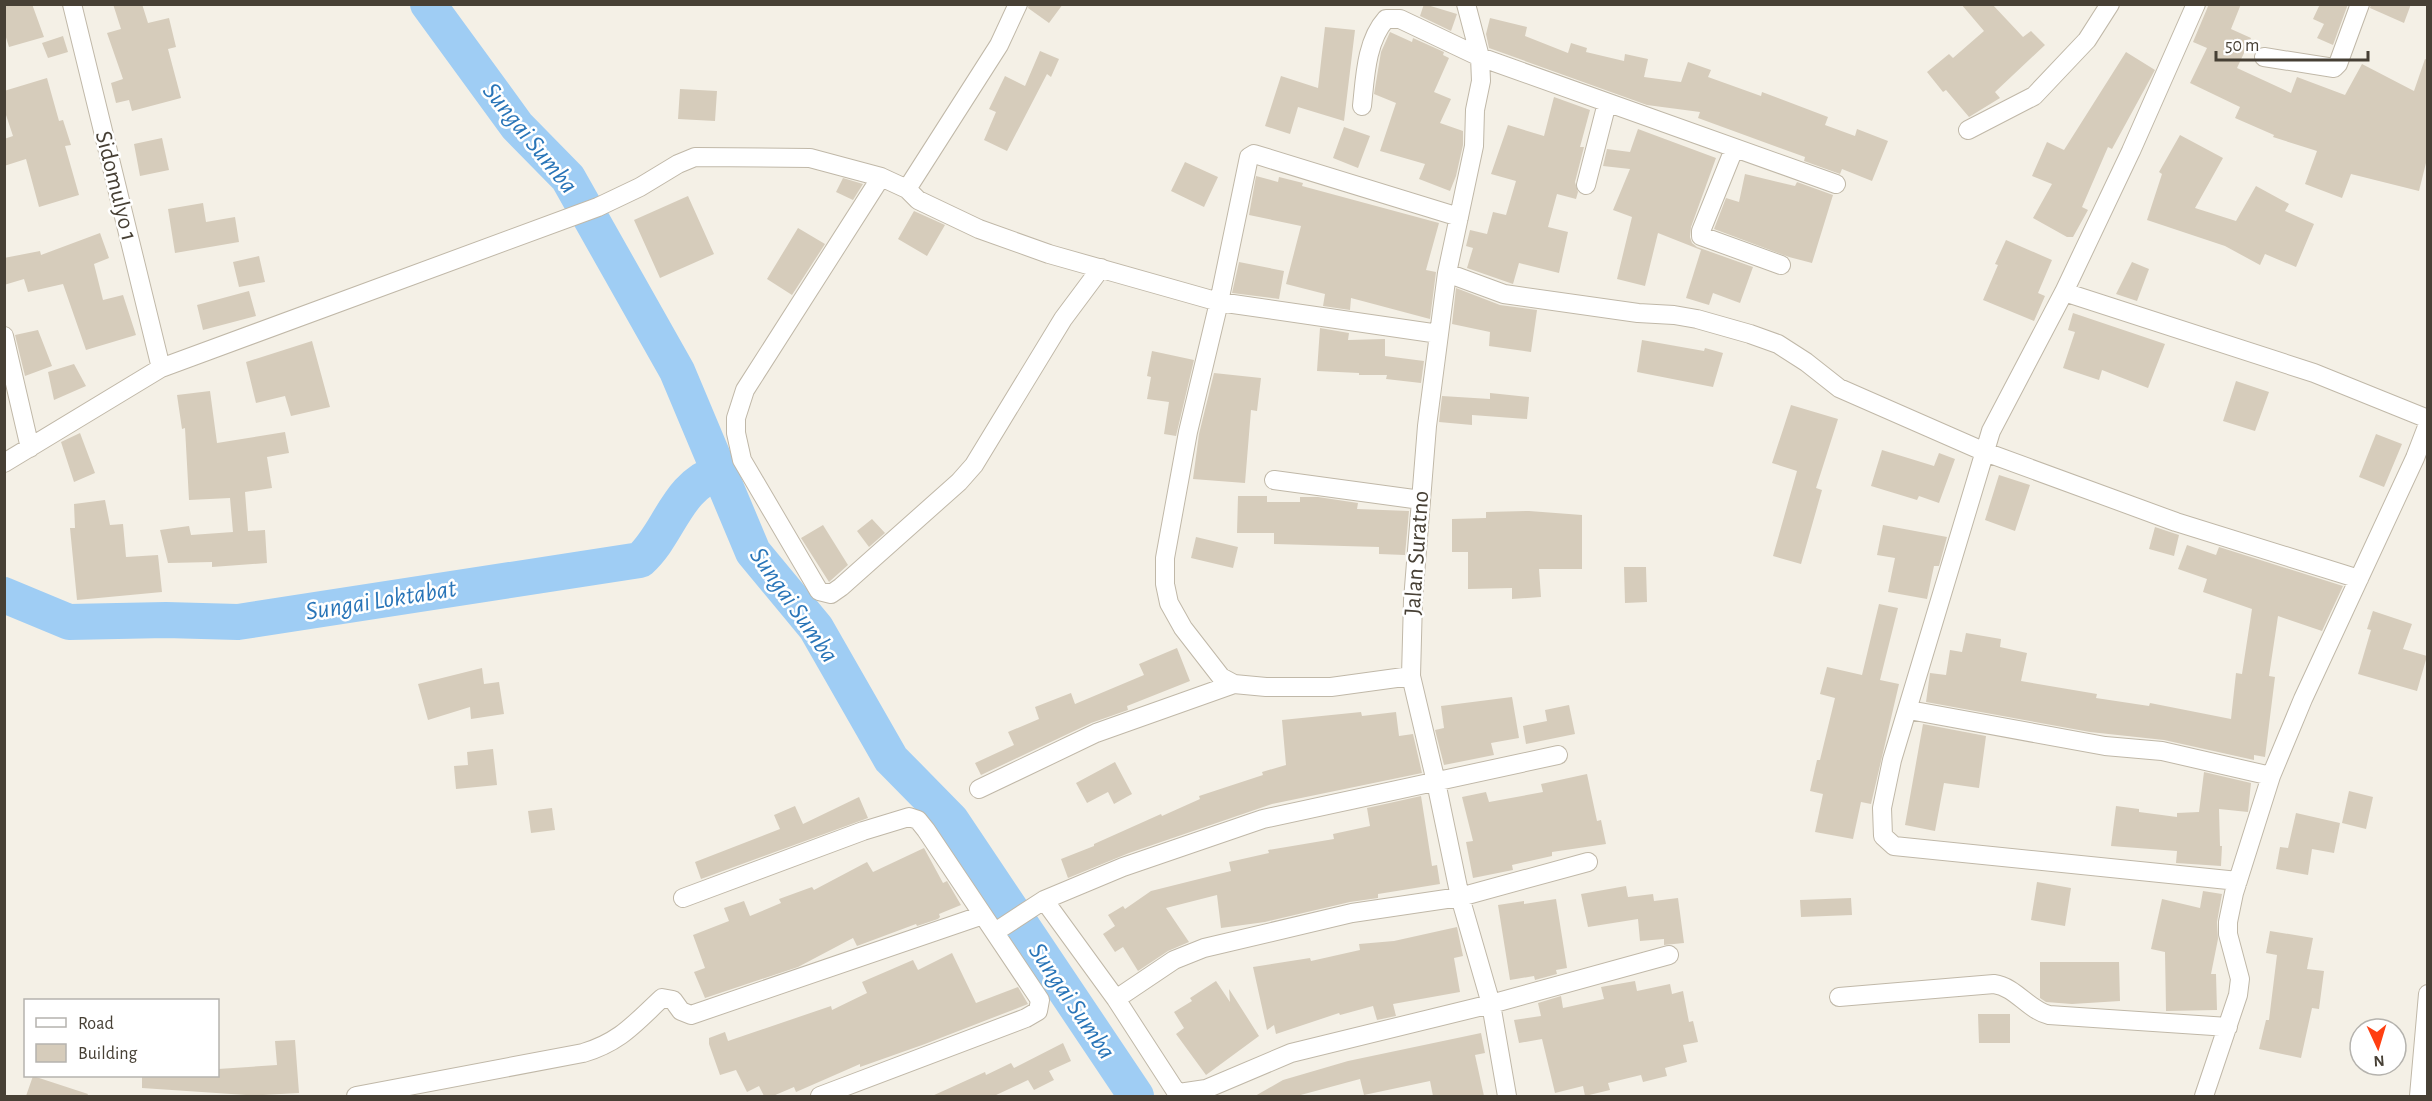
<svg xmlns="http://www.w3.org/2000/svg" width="2432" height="1101" viewBox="0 0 2432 1101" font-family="'Alegreya Sans',sans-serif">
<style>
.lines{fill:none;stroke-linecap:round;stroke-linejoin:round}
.river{stroke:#9fcdf4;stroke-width:36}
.building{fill:#d6ccbb}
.minor-casing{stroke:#c0b8a8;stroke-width:20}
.minor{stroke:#fff;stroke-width:18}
.labels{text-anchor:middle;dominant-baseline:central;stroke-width:5;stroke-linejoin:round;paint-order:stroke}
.street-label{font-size:24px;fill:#474035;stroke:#fff}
.water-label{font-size:26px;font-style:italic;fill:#2975b8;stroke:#fff}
</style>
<rect width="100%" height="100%" fill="#f4f0e6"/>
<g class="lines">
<!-- river -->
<path class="river" d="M428,4L517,126L568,178L677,371L753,552L816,628L891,759L951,820L1136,1096
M4,595L69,622L166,620L238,622L640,560C670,533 676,485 720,472"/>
</g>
<!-- building -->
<path class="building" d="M4,4H32L44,37L9,47L4,31Z
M113,4H142L148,23L169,18L176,47L168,49L181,98L132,111L129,100L116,103L111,83L123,79L107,33L121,29Z
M1029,4H1063L1049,23L1028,8Z
M1424,4L1457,14L1451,31L1420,16Z
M1961,4H1992L2023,37L2031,31L2045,45L1995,92L2000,98L1969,117L1946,90L1943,92L1927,72L1949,54L1953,58L1984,31Z
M2209,4H2241L2231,29L2251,38L2237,68L2291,93L2297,77L2345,95L2362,64L2414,91L2425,59L2427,60V159L2419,191L2351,174L2342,198L2305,184L2317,151L2273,137L2274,135L2235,118L2240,107L2190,83L2207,48L2193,42Z
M2320,4H2348L2333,45L2317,38L2324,24L2313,19Z
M2371,4H2411L2404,23L2370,8Z
M1490,18L1527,27L1525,36L1568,53L1571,43L1587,48L1586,52L1624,61L1625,54L1648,59L1644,77L1681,82L1688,62L1711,70L1708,77L1761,96L1762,92L1828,117L1825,125L1855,136L1857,129L1888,141L1872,181L1842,169L1840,174L1804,161L1805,157L1698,118L1700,112L1647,105L1489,48L1486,34Z
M1325,27L1355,30L1344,121L1298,107L1290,134L1265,126L1281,76L1318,88Z
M1390,32L1412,42L1413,38L1444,52L1443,55L1449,58L1434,92L1451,99L1440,123L1463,131V145L1456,176L1450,191L1419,179L1425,164L1380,151L1396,103L1374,94L1381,52Z
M63,36L68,52L48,58L42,43Z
M1040,51L1059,59L1051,77L1047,74L1007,151L984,140L996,112L989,109L1005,76L1025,86Z
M2126,52L2155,70L2112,149L2108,147L2082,207L2088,210L2073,237H2067L2033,218L2052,184L2032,176L2047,142L2064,150Z
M47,78L59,121L63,120L71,145L65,146L79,195L39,207L26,159L4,166V139L13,136L4,109V91Z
M680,89L717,91L715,121L678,119Z
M1554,97L1590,110L1580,147H1584L1575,182L1578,192L1576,199L1557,194L1548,227L1568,232L1559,273L1519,263L1513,284L1467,268L1473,248L1466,246L1470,230L1487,234L1493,212L1506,215L1516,181L1491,174L1508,125L1544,136Z
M1344,127L1370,136L1358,168L1333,158Z
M1638,129L1716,158L1691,227L1690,237L1692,243L1697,247L1753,267L1740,303L1713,293L1709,305L1686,298L1701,250L1658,233L1645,286L1617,279L1632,217L1613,210L1630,169L1603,166L1607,149L1630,152Z
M2180,135L2223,158L2195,208L2236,221L2256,186L2289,204L2285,211L2314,224L2296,267L2265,254L2260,265L2225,246L2147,220L2162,174L2159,172Z
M162,138L169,170L140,176L134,144Z
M1185,162L1218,177L1204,207L1171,191Z
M1745,174L1795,186L1797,182L1833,195L1812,263L1789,257L1714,229L1726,198L1739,202Z
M1256,176L1278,182L1279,177L1303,183L1302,186L1439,223L1426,270L1436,272L1430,319L1351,298L1350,310L1323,306L1325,294L1286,284L1301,226L1249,215Z
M843,178L863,184L853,200L836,192Z
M688,196L714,254L660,278L634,220Z
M203,203L206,222L235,217L239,242L175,253L168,209Z
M914,211L945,225L927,256L898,239Z
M798,228L825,244L792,295L767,279Z
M100,233L109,258L94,264L103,300L123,295L136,335L86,350L63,284L28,292L24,279L4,285V258L40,251L41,255Z
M2006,240L2052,260L2038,293L2045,296L2034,321L1983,300L1998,265L1995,264Z
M259,256L265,282L239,287L233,262Z
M1239,262L1284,271L1279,299L1232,293Z
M2132,262L2149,269L2137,301L2116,294Z
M1456,288L1500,305L1537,310L1531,352L1489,346L1490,332L1452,324Z
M249,291L256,316L203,330L197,305Z
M2073,313L2165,344L2148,388L2102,370L2099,380L2063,368L2075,332L2068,330Z
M1320,328L1349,333L1348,340L1385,339V356L1424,361L1421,383L1386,379L1387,375H1359V373L1317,371Z
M38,330L52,366L25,376L15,335Z
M1642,340L1704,351L1705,348L1723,353L1713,387L1637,372Z
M312,341L330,407L291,416L285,396L256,403L246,362Z
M1152,351L1194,360L1176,436L1164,434L1169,402L1147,399L1151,377L1147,376Z
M74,364L86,386L54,400L48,372Z
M1214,373L1261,378L1257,411L1251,410L1245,483L1193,479L1199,434Z
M2236,381L2269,392L2255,431L2223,421Z
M210,391L217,443L285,432L289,453L267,457L272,488L245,492L248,531L265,530L267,563L212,567V562L168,563L160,530L189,526L191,535L233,532L230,498L189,500L185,428L182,429L177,395Z
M1490,393L1529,397L1527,419L1472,415V425L1439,422L1442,396L1490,399Z
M1791,405L1838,419L1816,488L1822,490L1801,564L1773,556L1797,471L1772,463Z
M80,433L95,473L74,482L61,442Z
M2376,434L2402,444L2384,487L2359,477Z
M1882,450L1934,466L1939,453L1955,459L1939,503L1919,496L1917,500L1871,486Z
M1999,475L2030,485L2015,531L1985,520Z
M1238,496H1267V502H1300V497H1318L1358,503L1357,509L1409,511L1405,555L1379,554V547L1274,544V533H1237Z
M105,500L110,525L123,524L126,557L158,555L162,592L77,600L70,528H75L74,504Z
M1529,511L1582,515V569H1539L1541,597L1512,599V588L1468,589V552H1452V519L1486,518V512Z
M872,519L885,533L869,547L857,531Z
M823,525L848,565L829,582L801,538Z
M1883,525L1947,537L1939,566H1934L1927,599L1888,592L1895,558L1877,555Z
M2155,527L2179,535L2174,556L2149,549Z
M1196,537L1238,547L1233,568L1191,558Z
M2187,545L2216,555L2219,547L2343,586L2322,631L2278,616L2269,676L2275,677L2265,757L2254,755V760L2164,740L2090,732L1926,702L1930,673L1946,675L1950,650L1962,652L1966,633L2001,639L2000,647L2027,653L2021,681L2097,694L2096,698L2149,706L2150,703L2231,719L2236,673L2242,674L2252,609L2203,592L2207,579L2178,569Z
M1624,567H1646L1647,602L1625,603Z
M1879,604L1898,608L1880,680L1899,684L1871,804L1861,802L1853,839L1815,832L1823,794L1810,791L1817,760H1820L1835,698L1820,694L1827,667L1862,675Z
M2373,611L2412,624L2403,649L2427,656L2417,691L2358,674L2371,630L2367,629Z
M1177,648L1190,681L1127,706L1128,710L1091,723L981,775L975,763L1014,745L1008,732L1039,719L1035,707L1071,693L1075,704L1144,675L1139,664Z
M482,668L484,684L499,682L504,714L471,719L470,707L428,720L418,684Z
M1512,697L1519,738L1491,743L1494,755L1444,765L1435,730L1444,728L1441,706Z
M1569,705L1575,734L1526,744L1523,726L1547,721L1545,710Z
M1361,712L1362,716L1396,712L1399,736L1413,734L1422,773L1272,804L1129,853L1068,878L1061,859L1094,846V844L1161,814L1162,816L1200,799L1199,796L1263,775L1262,772L1286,765L1282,720Z
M1923,724L1986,736L1979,788L1944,783L1935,831L1905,825Z
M493,749L497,785L456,789L454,766L468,765L467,752Z
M1115,762L1132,794L1114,804L1108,792L1087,803L1076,783Z
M2204,772L2251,783L2248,812L2219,809L2220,846H2222L2221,866L2176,863L2177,851L2111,846L2116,806L2139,809V812L2177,817V813L2199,812Z
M1587,774L1597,821L1601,820L1606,844L1552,852V856L1512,865L1513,870L1473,878L1466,842L1473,841L1462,797L1486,792L1489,802L1543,792L1541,784Z
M2349,791L2373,797L2366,829L2342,823Z
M1421,796L1432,866L1437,865L1440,884L1378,894V898L1350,902L1265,922L1221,928L1217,895L1166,908L1189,942L1168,951L1138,971L1123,947L1115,952L1103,934L1115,926L1108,915L1123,906L1125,909L1151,891L1231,871L1229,862L1269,853L1268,850L1334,839L1333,834L1370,826L1367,808Z
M859,797L868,818L701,879L695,862L780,829L774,815L795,806L803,824Z
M552,808L555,830L531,833L528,811Z
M2296,813L2340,823L2334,853L2312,849L2308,875L2276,869L2280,847L2288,848Z
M924,848L943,883L947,881L961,905L939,914L940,917L938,919L917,926L916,924L857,946L853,938L798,967L705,998L694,972L705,968L693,935L729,921L724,908L744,901L750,916L781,903L779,899L812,887L814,890L867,862L873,872Z
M2037,882L2071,888L2065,926L2031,920Z
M1626,886L1628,897L1653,894L1654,901L1678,898L1684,943L1664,945V939L1640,941L1638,919L1588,927L1581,894Z
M2203,891L2222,894L2217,922L2218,939L2211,974H2216L2217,1010L2166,1011L2165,952L2151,949L2162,899L2200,908Z
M1851,898L1852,915L1801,917L1800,900Z
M1556,899L1567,968L1556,970L1557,974L1535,980L1534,976L1510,980L1498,905L1524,901V904Z
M1457,927L1463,956L1454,958L1460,992L1393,1004L1396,1016L1377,1020L1373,1006L1340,1015L1339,1013L1276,1034L1274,1025L1267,1030L1253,967L1310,958L1311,961L1360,950L1359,944L1394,941Z
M2270,931L2313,938L2307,969L2324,971L2319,1009L2312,1008L2301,1058L2259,1049L2266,1020H2269L2277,955L2266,953Z
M952,953L976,1003L1018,987L1028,1004L925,1044L860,1067V1064L796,1092L794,1087L773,1096H764L759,1086L747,1092L736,1070L720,1075L709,1044V1038L725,1032L728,1041L831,1006L832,1010L867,993L862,982L913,960L918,970Z
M2040,962H2119L2120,1001L2072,1004L2046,1002L2040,998Z
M1216,981L1230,1002L1229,989L1259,1036L1206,1075L1176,1034L1184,1028L1174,1012L1192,1001L1190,998Z
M1635,981L1637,991L1670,984L1672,994L1683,991L1689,1022L1693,1021L1698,1042L1683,1045L1687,1062L1665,1068L1667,1076L1643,1082L1641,1075L1608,1083L1610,1090L1585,1096L1583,1086L1555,1093L1542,1039L1519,1043L1514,1020L1541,1016L1538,1003L1561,996L1563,1008L1604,999L1601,987Z
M1978,1014H2010V1043H1979Z
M1481,1033L1485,1053L1475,1055L1484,1096H1433L1430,1081L1364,1095L1360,1079L1297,1096H1255L1283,1080L1348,1061Z
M295,1040L299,1093L246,1096V1095L142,1088V1076H218V1069L277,1065L275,1041Z
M1063,1043L1071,1061L1049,1071L1054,1080L1034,1090L1028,1080L994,1096H932L985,1072L986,1075L1011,1063L1014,1068Z
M33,1076L88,1094L87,1096H26Z"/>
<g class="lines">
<defs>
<path id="minor" d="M72,4L161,368
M1466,4L1480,57L1481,81L1475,110L1474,146L1447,273L1427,426L1413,600L1411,676L1436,782L1460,897L1491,1004L1507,1096
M2196,4L2131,151L2064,292L1991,431L1892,760L1882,808L1883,836L1894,846L2238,881
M2264,57L2334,68L2338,64L2360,4
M1362,106C1365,78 1366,41 1386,19H1400L1480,57L1836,184
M1968,130L2034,96L2087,40L2110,4
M1734,149L1701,231V236L1781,265
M881,177L745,390L736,418V433L742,460L819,591L831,594L841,587L959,482L974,465L1063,319L1101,268
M1586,185L1607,103
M907,189L999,45L1018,4
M1447,273L1504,294L1638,313L1674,315L1697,319L1750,334L1778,344L1806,362L1839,388L1985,452L2176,522L2359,579
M2064,292L2314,373L2428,419
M4,336L30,448
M4,463L161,368L598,207L640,187L678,164L695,157L810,158L881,177L907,189L918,200L979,229L1049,254L1219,302L1439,334
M1274,480L1421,500
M1411,676L1331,687H1266L1234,684L1221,677L1183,628L1169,603L1165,584V558L1188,432L1219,302L1249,157L1254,154L1459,217
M1909,710L2105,746L2162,751L2271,776
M979,789L1096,733L1234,684
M683,898L863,831L909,817L918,820L926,830L1040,1000L1038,1011L1026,1018L820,1096
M1044,900L1116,999L1175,1090L1179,1093L1206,1089L1291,1053L1491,1004L1669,955
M995,932L1044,900L1123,867L1263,819L1558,755
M1839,997L1994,984C2016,987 2028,1010 2049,1015L2228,1027
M1116,999L1174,960L1204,948L1352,913L1460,897L1588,862
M356,1096L583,1053C620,1042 634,1024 662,998L673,1000L681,1011L691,1015L983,915
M2204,1096L2238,995L2240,979L2228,934V922L2234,893L2271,776L2303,699L2415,458L2428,424
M2419,1096L2428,994"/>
</defs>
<!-- minor casing -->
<use href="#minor" class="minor-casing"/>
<!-- minor -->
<use href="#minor" class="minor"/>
</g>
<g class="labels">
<!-- street labels -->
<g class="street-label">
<text transform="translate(116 186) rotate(76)">Sidomulyo 1</text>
<text transform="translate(1417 553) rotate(-86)">Jalan Suratno</text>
</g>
<!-- water labels -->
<g class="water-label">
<text transform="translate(530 138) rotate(51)">Sungai Sumba</text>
<text transform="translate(381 600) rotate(-9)">Sungai Loktabat</text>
<text transform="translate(794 605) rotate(55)">Sungai Sumba</text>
<text transform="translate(1072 1001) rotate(56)">Sungai Sumba</text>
</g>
</g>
<!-- border -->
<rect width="2432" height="1101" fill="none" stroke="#474035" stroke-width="12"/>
<!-- legend -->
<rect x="24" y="999" width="195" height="78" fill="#ffffff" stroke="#b5b3ae" stroke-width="1.5"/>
<rect x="36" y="1018" width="30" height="9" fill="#ffffff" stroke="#b5b3ae" stroke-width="1.5"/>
<text x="78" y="1029" font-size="18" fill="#474035">Road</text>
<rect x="36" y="1044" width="30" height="18" fill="#d6ccbb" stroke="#b5b3ae" stroke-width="1.5"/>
<text x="78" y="1059" font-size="18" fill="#474035">Building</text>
<!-- north arrow -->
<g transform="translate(2378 1047) rotate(176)"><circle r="28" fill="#ffffff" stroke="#b5b3ae" stroke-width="1.5"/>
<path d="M0-4.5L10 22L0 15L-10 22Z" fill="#ff3f11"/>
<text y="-9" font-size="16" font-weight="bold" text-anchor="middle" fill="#474035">N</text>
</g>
<!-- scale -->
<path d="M2216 51v9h152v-9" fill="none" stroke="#474035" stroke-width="3"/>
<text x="2225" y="51" font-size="18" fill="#474035" stroke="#ffffff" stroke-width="4.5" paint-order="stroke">50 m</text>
</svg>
